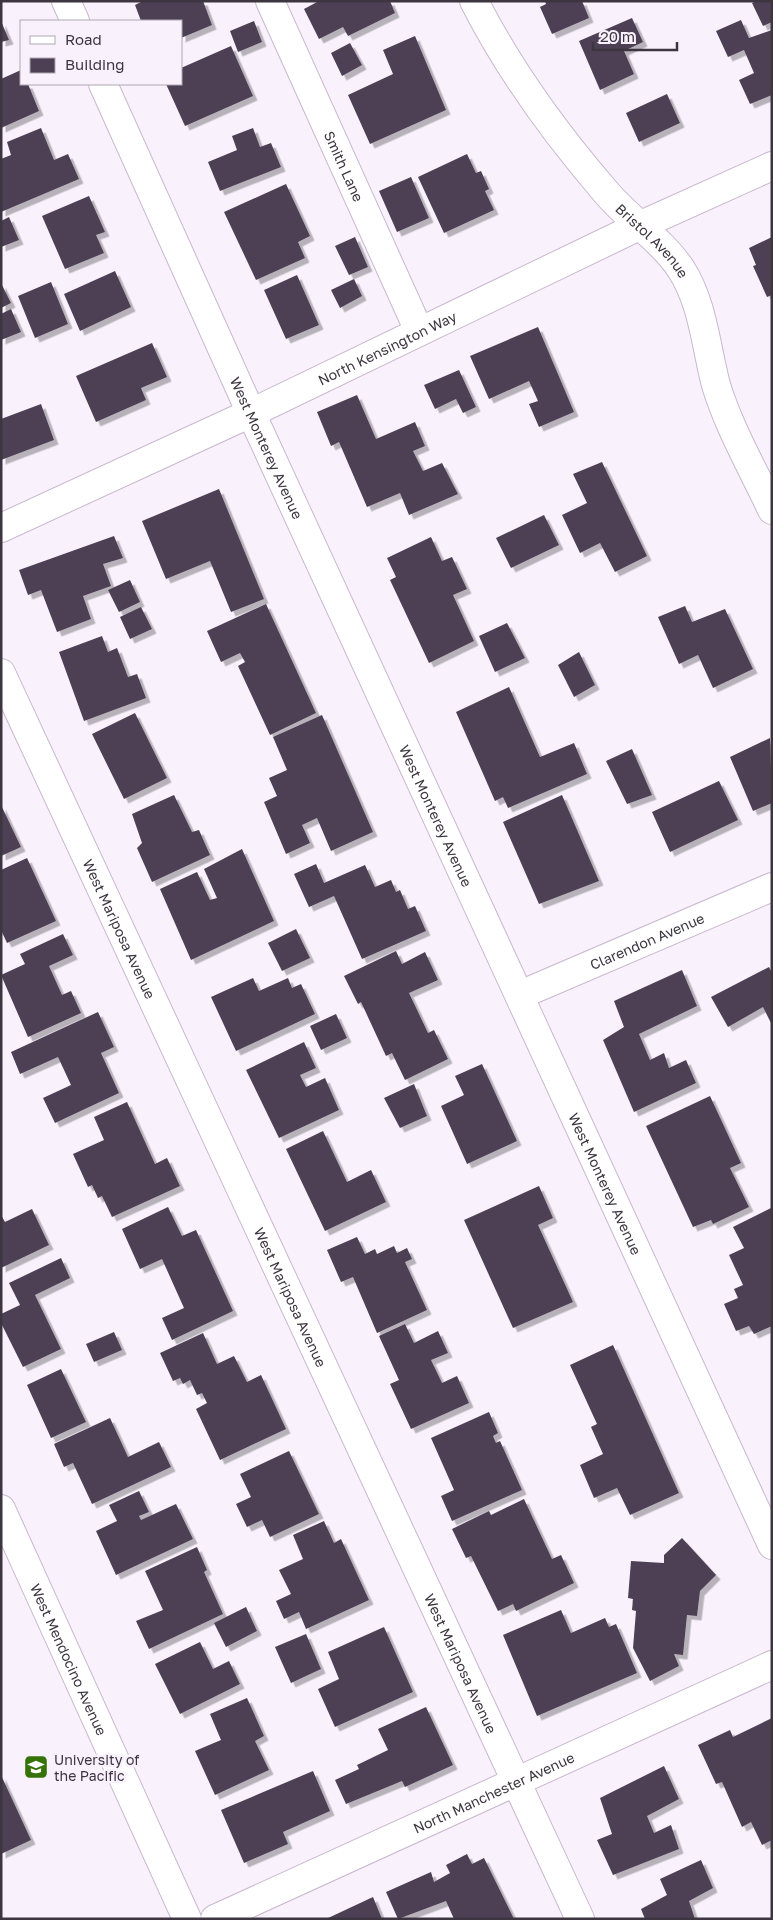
<svg xmlns="http://www.w3.org/2000/svg" width="773" height="1920" viewBox="0 0 773 1920" font-family="'Golos Text',sans-serif">
<style>
.building{fill:#4e4054;filter:url(#shadow)}
.lines{fill:none;stroke-linecap:round;stroke-linejoin:round}
.minor-casing{stroke:#c9b7d0;stroke-width:30}
.tertiary-casing{stroke:#c9b7d0;stroke-width:30}
.minor{stroke:#fff;stroke-width:28}
.tertiary{stroke:#fff;stroke-width:28}
.labels{text-anchor:middle;dominant-baseline:central;stroke-width:5;stroke-linejoin:round;paint-order:stroke}
.street-label{font-size:14px;fill:#3d3640;stroke:#f9f2fc}
.poi-label{font-size:14px;fill:#3d3640;stroke:#f9f2fc;text-anchor:start}
</style>
<defs>
<filter id="shadow"><feDropShadow dx="4.5" dy="4.5" stdDeviation="0" flood-color="#0004"/></filter>
</defs>
<rect width="100%" height="100%" fill="#f9f2fc"/>
<!-- building -->
<path class="building" d="M143,1H203L212,25L181,38V21H141L135,5Z
M319,1H390L395,13L348,36L343,27L319,39L304,9Z
M545,1H582L589,18L552,34L540,7L546,4Z
M756,1H772V22L763,26L752,3Z
M632,18L643,42L624,51L634,74L600,90L579,41Z
M741,20L749,38L772,30V95L750,104L739,80L754,73L744,50L728,57L716,31Z
M1,21L9,40L1,42Z
M254,21L262,42L238,52L230,31Z
M415,36L446,110L370,144L348,95L393,74L383,50Z
M350,43L362,65L342,76L331,53Z
M231,46L253,96L185,126L166,84H181V68Z
M21,70V84H28L39,111L1,128V79Z
M667,94L680,123L639,142L626,113Z
M41,128L54,160L68,154L79,179L1,212V159L11,155L7,142Z
M253,128L260,147L271,143L281,167L220,191L208,162L237,150L232,136Z
M467,154L476,173L481,171L489,189L485,191L494,210L444,233L418,177Z
M411,177L429,218L397,232L379,191Z
M286,184L310,236L298,242L305,258L256,280L224,212Z
M89,196L105,232L96,235L104,253L65,269L42,216Z
M9,217L19,240L1,247V221Z
M355,237L368,267L349,275L335,246Z
M772,237V295L767,297L753,266L756,265L749,248Z
M115,271L131,307L80,331L64,294Z
M297,275L319,325L286,339L264,290Z
M354,279L362,296L340,308L331,290Z
M51,282L68,324L35,338L18,296Z
M1,283L11,303L1,308Z
M11,309L21,332L1,340V314Z
M538,327L574,412L539,427L529,404L538,401L529,381L489,399L470,356Z
M152,343L167,377L141,388L146,400L96,422L76,376Z
M459,370L476,407L463,413L456,399L435,409L424,385Z
M357,395L376,439L415,422L425,446L413,451L423,471L442,463L458,494L409,515L400,493L367,507L339,442L331,446L317,412Z
M41,404L54,440L1,460V419Z
M602,462L647,556L615,572L600,543L580,553L562,515L587,503L573,474Z
M219,489L264,599L231,612L210,561L166,579L142,521Z
M544,515L559,545L511,568L496,538Z
M114,536L123,558L103,564L111,586L83,596L91,619L57,632L41,590L28,595L19,570Z
M431,537L442,561L452,557L467,589L453,595L474,641L429,663L390,580L396,577L387,558Z
M130,580L140,602L119,612L108,590Z
M266,604L316,713L270,735L238,666L245,662L240,653L221,662L207,631Z
M685,606L692,622L725,609L753,669L713,688L698,655L679,664L658,617Z
M141,607L152,629L130,639L120,617Z
M507,623L525,658L495,672L479,636Z
M102,636L108,652L117,648L128,677L137,674L146,698L84,721L59,652Z
M579,652L595,685L574,697L558,665Z
M509,687L540,757L574,743L587,774L508,808L503,797L495,801L456,712Z
M135,713L167,778L124,799L92,734Z
M322,715L373,832L331,851L317,818L302,825L310,843L286,854L264,802L277,796L269,778L287,770L273,737Z
M770,738L772,803L753,811L730,757Z
M632,749L652,795L627,804L606,761Z
M719,781L738,820L670,852L652,812Z
M174,795L192,832L199,830L210,855L152,882L137,848L142,843L132,814Z
M562,795L599,881L539,904L503,822Z
M1,805L21,847L1,856Z
M242,849L274,921L191,960L160,889L197,872L210,900L217,898L204,869Z
M27,858L56,921L7,943L1,930V870Z
M316,864L324,883L365,865L375,887L391,880L396,892L400,890L408,909L415,906L426,931L362,959L334,896L309,907L294,874Z
M296,929L310,958L282,971L268,943Z
M63,934L73,955L49,966L62,995L71,991L81,1013L28,1037L1,975L25,964L20,954Z
M396,951L402,964L425,952L438,980L409,993L428,1033L434,1030L448,1059L405,1080L392,1053L386,1056L361,1002L358,1004L344,976Z
M769,967L772,973V1025L763,1007L728,1027L711,997Z
M682,970L697,1006L639,1034L650,1060L664,1053L669,1068L686,1060L696,1083L634,1112L603,1040L624,1027L614,1001Z
M253,978L259,991L288,978L292,988L301,984L315,1014L236,1051L211,997Z
M98,1012L114,1047L101,1053L119,1093L55,1123L43,1098L71,1085L58,1057L20,1074L11,1052Z
M336,1014L347,1038L321,1050L310,1026Z
M304,1042L316,1068L300,1075L306,1087L325,1078L339,1110L279,1138L246,1070Z
M482,1064L517,1141L467,1164L441,1106L464,1095L455,1076Z
M414,1084L427,1116L400,1128L384,1098Z
M710,1096L741,1163L730,1168L749,1207L713,1224L711,1220L693,1227L646,1126Z
M127,1102L155,1164L167,1158L180,1186L112,1217L102,1196L98,1198L92,1185L88,1187L73,1154L104,1140L94,1117Z
M323,1131L347,1182L371,1170L386,1202L325,1231L286,1149Z
M539,1186L553,1218L538,1225L573,1302L513,1328L464,1220Z
M168,1207L182,1236L196,1230L233,1311L172,1340L162,1318L184,1308L162,1259L140,1269L122,1229Z
M771,1208L772,1326L754,1334L749,1326L736,1331L724,1304L738,1298L734,1289L743,1285L729,1255L744,1248L733,1227Z
M32,1209L49,1245L1,1268V1215L5,1222Z
M357,1237L365,1254L375,1249L377,1254L394,1246L397,1253L407,1248L412,1259L405,1262L427,1310L377,1333L353,1277L341,1282L327,1250Z
M61,1258L70,1278L35,1295L61,1349L23,1367L1,1323V1314L20,1305L9,1283Z
M405,1324L414,1343L438,1331L448,1353L431,1360L442,1383L457,1376L469,1403L411,1429L390,1384L399,1380L379,1336Z
M114,1332L122,1350L94,1362L86,1344Z
M203,1333L217,1364L234,1356L247,1382L261,1375L286,1429L220,1460L196,1409L207,1403L202,1393L197,1395L190,1380L183,1384L180,1378L173,1381L160,1353Z
M613,1345L679,1493L630,1515L617,1488L594,1498L580,1465L603,1454L591,1427L597,1424L570,1365Z
M61,1369L86,1422L51,1438L27,1385Z
M489,1412L498,1433L493,1436L496,1443L500,1441L522,1490L452,1521L441,1496L454,1490L431,1438Z
M110,1418L128,1457L159,1442L171,1467L92,1504L73,1463L64,1467L54,1444Z
M289,1451L319,1514L270,1537L262,1520L247,1527L236,1504L251,1497L240,1474Z
M139,1491L149,1512L139,1516L141,1520L176,1504L193,1539L116,1575L96,1531L117,1521L109,1505Z
M524,1499L552,1559L561,1555L574,1583L516,1611L513,1604L498,1611L471,1556L466,1558L452,1529L489,1511L491,1515Z
M324,1521L334,1543L341,1539L369,1600L306,1629L299,1612L284,1619L276,1601L291,1594L279,1570L303,1559L293,1535Z
M682,1538L716,1575L700,1591L697,1616L687,1615L683,1655L674,1654L679,1666L650,1681L633,1648L636,1611L632,1610L633,1599L628,1598L631,1561L664,1563V1555Z
M197,1547L207,1570L204,1572L223,1614L149,1649L136,1621L163,1610L145,1571Z
M246,1607L257,1631L226,1647L214,1623Z
M561,1610L571,1633L605,1618L609,1627L616,1624L637,1673L537,1716L503,1635Z
M384,1627L413,1692L335,1727L318,1689L339,1679L328,1652Z
M306,1634L321,1669L291,1683L275,1647Z
M200,1642L213,1669L229,1661L240,1684L180,1714L155,1664Z
M247,1698L264,1736L255,1741L269,1770L215,1795L195,1751L221,1740L210,1714Z
M426,1707L453,1765L405,1787L402,1781L346,1804L335,1780L359,1769L357,1765L388,1750L378,1729Z
M772,1718V1840L762,1845L751,1822L742,1827L722,1782L716,1784L698,1745L730,1730L733,1737Z
M664,1766L679,1799L647,1816L654,1833L671,1825L679,1849L613,1875L597,1840L612,1834L600,1798Z
M313,1771L330,1811L283,1832L288,1844L244,1863L221,1810Z
M1,1775L31,1840L1,1854Z
M467,1854L472,1864L484,1858L514,1919H454L446,1901L398,1919L386,1892L431,1872L434,1882L450,1873L446,1865Z
M701,1860L713,1888L689,1901L695,1919H645L641,1909L667,1895L660,1879Z
M373,1897L382,1919H326Z"/>
<g class="lines">
<defs>
<g id="minor">
<path d="M66,1L75,21"/>
<path id="s1" d="M270,1L419,331"/>
<path id="s2" d="M474,1C508,68 556,134 605,191C628,219 662,240 681,269C703,303 706,347 716,385C729,428 753,469 772,510"/>
<path id="s3" d="M103,84L251,413L772,1545"/>
<path id="s4" d="M1,528L251,413L639,226L772,166"/>
<path id="s5" d="M1,673L580,1919"/>
<path id="s6" d="M520,995L772,887"/>
<path id="s7" d="M215,1919L772,1665"/>
</g>
<g id="tertiary">
<path id="s8" d="M1,1509L187,1919"/>
</g>
</defs>
<!-- minor casing -->
<use href="#minor" class="minor-casing"/>
<!-- tertiary casing -->
<use href="#tertiary" class="tertiary-casing"/>
<!-- minor -->
<use href="#minor" class="minor"/>
<!-- tertiary -->
<use href="#tertiary" class="tertiary"/>
</g>
<!-- icons -->
<defs>
<symbol id="university-square" viewBox="-11 -11 22 22"><rect x="-9" y="-9" width="18" height="18" rx="4" fill="#357207" stroke="#f9f2fc"/><path d="M0-5L7-2L0 1L-7-2ZM-4 1L0 2.5L4 1V4Q0 6-4 4Z" fill="#fff"/></symbol>
</defs>
<g fill-rule="evenodd">
<use href="#university-square" x="22" y="1753" width="28" height="28"/>
</g>
<g class="labels">
<!-- street labels -->
<g class="street-label">
<text stroke="none"><textPath href="#s1" startOffset="181">Smith Lane</textPath></text>
<text stroke="none"><textPath href="#s2" startOffset="300">Bristol Avenue</textPath></text>
<text stroke="none"><textPath href="#s4" startOffset="426">North Kensington Way</textPath></text>
<text stroke="none"><textPath href="#s3" startOffset="399">West Monterey Avenue</textPath></text>
<text stroke="none"><textPath href="#s3" startOffset="804">West Monterey Avenue</textPath></text>
<text stroke="none"><textPath href="#s5" startOffset="282">West Mariposa Avenue</textPath></text>
<text stroke="none"><textPath href="#s6" startOffset="138">Clarendon Avenue</textPath></text>
<text stroke="none"><textPath href="#s3" startOffset="1209">West Monterey Avenue</textPath></text>
<text stroke="none"><textPath href="#s5" startOffset="688">West Mariposa Avenue</textPath></text>
<text stroke="none"><textPath href="#s8" startOffset="165">West Mendocino Avenue</textPath></text>
<text stroke="none"><textPath href="#s5" startOffset="1092">West Mariposa Avenue</textPath></text>
<text stroke="none"><textPath href="#s7" startOffset="306">North Manchester Avenue</textPath></text>
</g>
<!-- poi labels -->
<g class="poi-label">
<text x="54" y="1759">University of<tspan x="54" dy="16">the Pacific</tspan></text>
</g>
</g>
<!-- border -->
<rect width="773" height="1920" fill="none" stroke="#3d3640" stroke-width="5"/>
<!-- legend -->
<rect x="20" y="20" width="162" height="65" fill="#f9f2fc" stroke="#aea7b1"/>
<rect x="30" y="36" width="25" height="8" fill="#ffffff" stroke="#aea7b1"/>
<text x="65" y="45" font-size="15" fill="#3d3640">Road</text>
<rect x="30" y="58" width="25" height="15" fill="#4e4054" stroke="#aea7b1"/>
<text x="65" y="70" font-size="15" fill="#3d3640">Building</text>
<!-- scale -->
<path d="M593 42v8h84v-8" fill="none" stroke="#3d3640" stroke-width="2.5"/>
<text x="600" y="42" font-size="15" fill="#3d3640" stroke="#f9f2fc" stroke-width="4" paint-order="stroke">20 m</text>
</svg>
